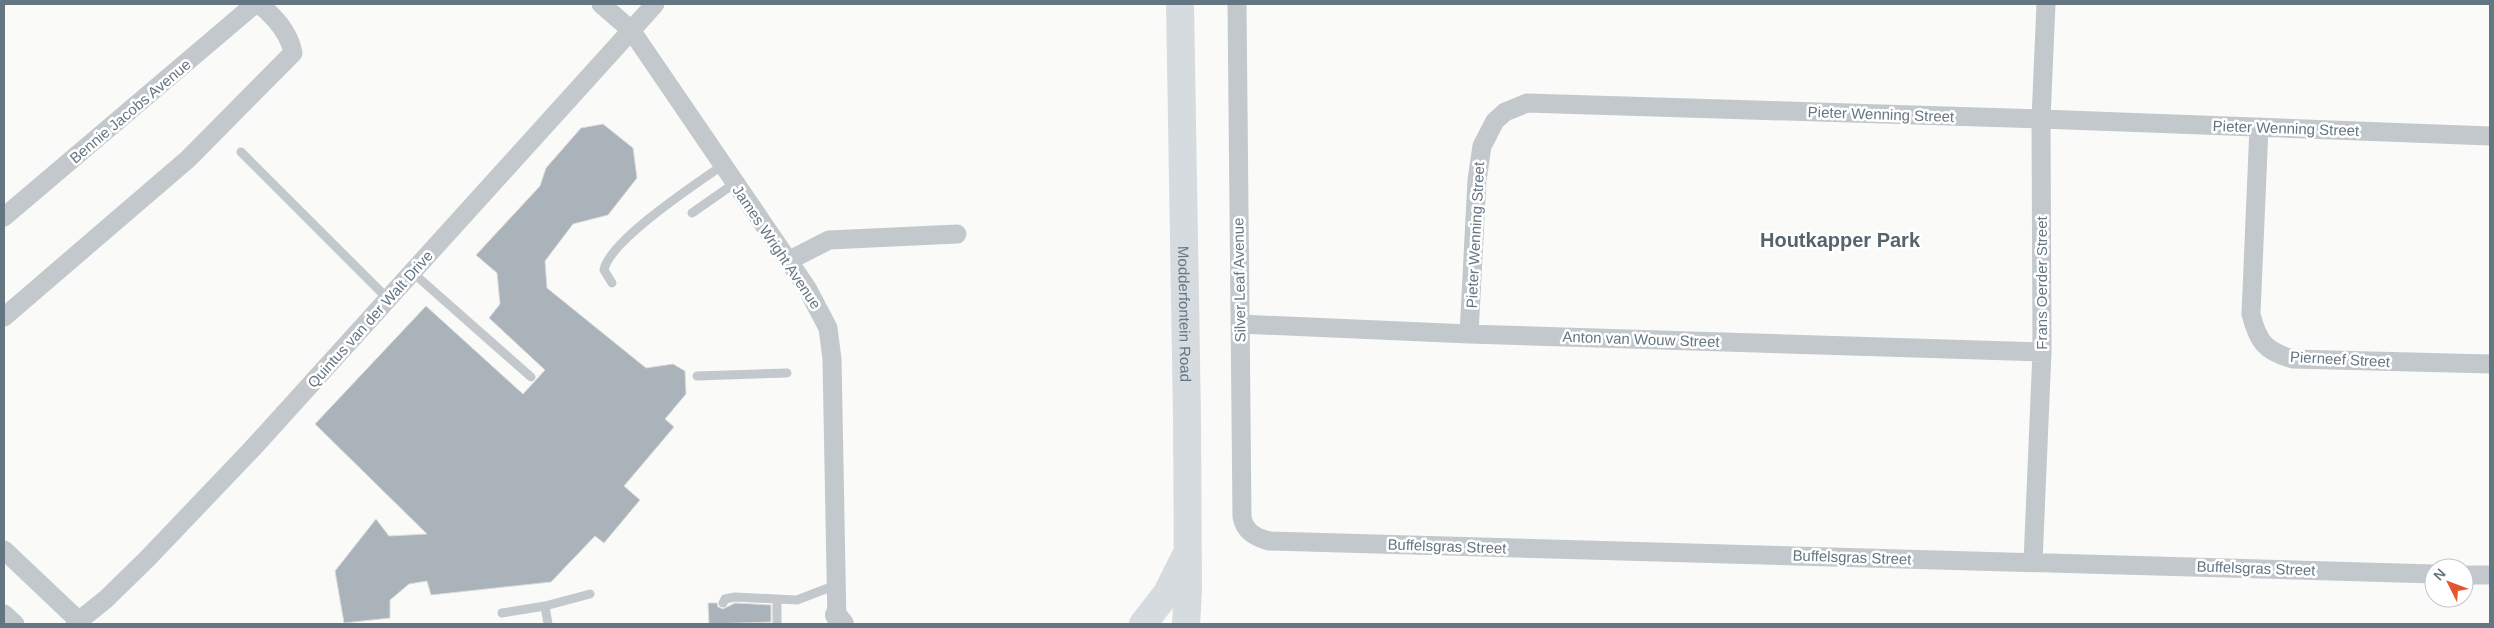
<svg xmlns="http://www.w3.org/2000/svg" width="2494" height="628" viewBox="0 0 2494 628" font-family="Arial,sans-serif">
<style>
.building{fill:#aab3b9;stroke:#dcdcda}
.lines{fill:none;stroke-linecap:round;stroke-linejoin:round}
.service{stroke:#c3c8cc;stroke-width:9}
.minor{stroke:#c3c8cc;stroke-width:19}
.tertiary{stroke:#c3c8cc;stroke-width:22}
.primary{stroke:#d6dbdf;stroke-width:28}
.labels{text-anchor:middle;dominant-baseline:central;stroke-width:5;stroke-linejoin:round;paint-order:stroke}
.street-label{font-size:15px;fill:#657683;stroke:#fff}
.district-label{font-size:20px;font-weight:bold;fill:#57646e;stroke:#fff}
</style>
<rect width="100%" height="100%" fill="#fafaf8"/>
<!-- building -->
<path class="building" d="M603,124L633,148L637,178L608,215L573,224L545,261L547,288L646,368L673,364L685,371L686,394L665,419L674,427L624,486L640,500L604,543L595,536L551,582L431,595L427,581L409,584L390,600V618L344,623L335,571L376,519L389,536L427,534L315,424L426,306L523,394L535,381L545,370L489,318L500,304L497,273L476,255L540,186L546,168L581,128Z
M708,603H717L718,607L723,609L735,603L771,605V622L709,624Z"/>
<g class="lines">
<!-- service -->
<path class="service" d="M241,152L388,299
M692,213L735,183
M412,272L531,377
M612,283L604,270C609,241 697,183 723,165
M697,376L787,373
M777,600V624
M723,603L725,599L735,597L797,600L836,585
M545,606L548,624
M502,613L545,606L590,594"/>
<!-- minor -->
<path class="minor" d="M601,4L631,30L807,288L828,328L832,359L837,624
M1237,4L1242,517C1245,532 1255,537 1269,541L2434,574
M2259,127L2251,314C2258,342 2265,351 2293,359L2490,364
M4,217L255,4
M788,261L829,240L957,234
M4,317L188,159L293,53C289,32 275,17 259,4
M1240,324L1469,334L2042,352
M1469,334L1477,180L1482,146L1495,121L1505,112L1527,103L2041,119L2490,136
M4,550L79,621
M2033,562L2042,352L2041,119L2046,4
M2464,575H2490
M4,614L15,624
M75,624L106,599L148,558L252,449L655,4"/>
<!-- tertiary -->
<path class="tertiary" d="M836,615L843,624"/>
<!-- primary -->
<g class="primary">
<path id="s1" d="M1180,4L1187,417L1188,591L1186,624"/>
<path d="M1143,624L1167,593L1185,557"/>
</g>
</g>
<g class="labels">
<!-- street labels -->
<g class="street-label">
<text transform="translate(130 111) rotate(-40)">Bennie Jacobs Avenue</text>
<text transform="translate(1881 114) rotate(2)">Pieter Wenning Street</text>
<text transform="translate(2286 128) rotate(2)">Pieter Wenning Street</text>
<text transform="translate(1475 235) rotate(-87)">Pieter Wenning Street</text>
<text transform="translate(777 247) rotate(56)">James Wright Avenue</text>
<text transform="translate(1239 280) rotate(-91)">Silver Leaf Avenue</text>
<text transform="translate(2041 283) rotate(-90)">Frans Oerder Street</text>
<text stroke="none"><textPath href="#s1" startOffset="310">Modderfontein Road</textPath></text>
<text transform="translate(370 319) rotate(-48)">Quintus van der Walt Drive</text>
<text transform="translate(1641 339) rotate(2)">Anton van Wouw Street</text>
<text transform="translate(2340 359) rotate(3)">Pierneef Street</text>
<text transform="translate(1447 546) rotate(2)">Buffelsgras Street</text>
<text transform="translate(1852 557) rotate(2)">Buffelsgras Street</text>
<text transform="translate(2256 568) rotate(2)">Buffelsgras Street</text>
</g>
<!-- district labels -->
<g class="district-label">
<text x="1840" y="240">Houtkapper Park</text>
</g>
</g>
<!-- border -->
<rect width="2494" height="628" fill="none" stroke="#657683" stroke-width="10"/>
<!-- north arrow -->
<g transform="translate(2449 583) rotate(312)"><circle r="24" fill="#ffffff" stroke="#c1c8cd"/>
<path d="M0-4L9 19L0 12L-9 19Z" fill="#e4572e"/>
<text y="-8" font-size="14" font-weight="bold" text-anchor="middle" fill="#657683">N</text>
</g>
</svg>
